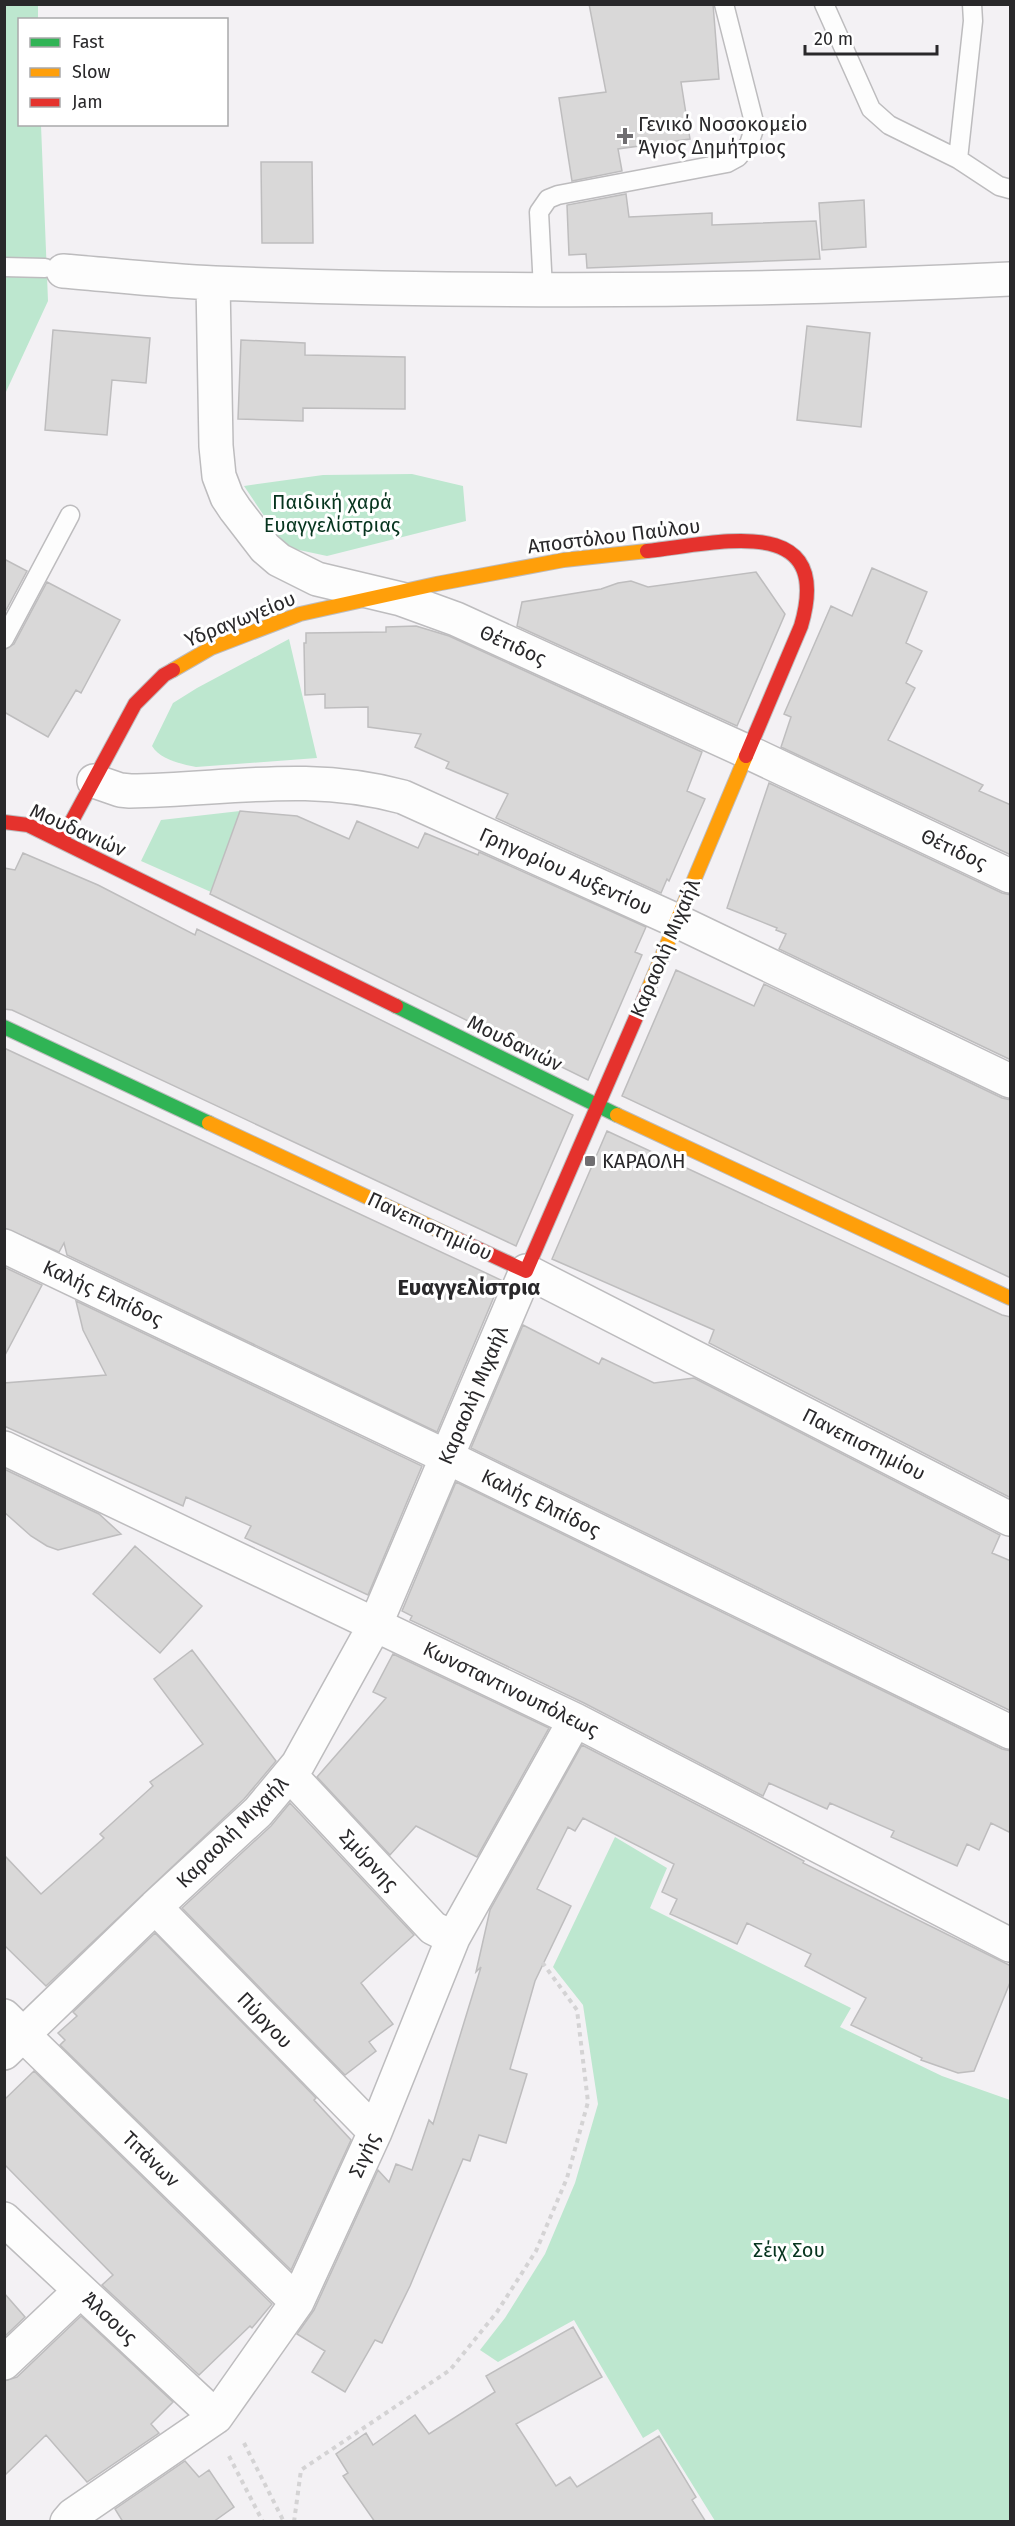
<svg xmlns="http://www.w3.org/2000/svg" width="1015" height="2526" viewBox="0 0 1015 2526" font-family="'Fira Sans',sans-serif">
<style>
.green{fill:#bde7cf}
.building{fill:#d9d8d8;stroke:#bebdbe;stroke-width:1.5}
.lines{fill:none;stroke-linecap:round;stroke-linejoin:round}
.lane-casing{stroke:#bdbcbe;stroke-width:21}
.street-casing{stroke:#bdbcbe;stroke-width:36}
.fast-casing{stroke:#bdbcbe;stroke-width:16}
.slow-casing{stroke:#bdbcbe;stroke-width:16}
.jam-casing{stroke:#bdbcbe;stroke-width:16}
.path{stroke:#d4d3d4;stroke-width:4;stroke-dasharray:4.5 4.5;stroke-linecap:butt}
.lane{stroke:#fdfdfd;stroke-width:18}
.street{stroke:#fdfdfd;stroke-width:33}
.fast{stroke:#30b455;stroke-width:14}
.slow{stroke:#ff9f0a;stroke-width:14}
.jam{stroke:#e5322d;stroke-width:14}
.poi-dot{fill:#706e71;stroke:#fff;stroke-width:2}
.labels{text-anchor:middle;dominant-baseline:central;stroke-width:6;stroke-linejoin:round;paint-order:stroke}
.poi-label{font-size:20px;fill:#29282a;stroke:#fff;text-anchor:start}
.park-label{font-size:20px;fill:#06341e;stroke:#fff}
.street-label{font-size:20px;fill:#29282a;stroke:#fff}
.quarter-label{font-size:22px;font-weight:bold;fill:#29282a;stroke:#fff}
</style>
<rect width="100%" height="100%" fill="#f3f1f4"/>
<!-- green -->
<path class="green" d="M5,5H38V19L20,20V124L41,125L48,301L5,394Z
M412,474L463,486L466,521L327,556L285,547L244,486L323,475Z
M289,639L317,758L196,767C182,764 160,760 152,746L173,703L197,688Z
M240,811L211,892L141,861L161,820Z
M615,1837L667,1868L650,1908L851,2008L840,2027L942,2076L1010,2100V2521H715L658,2429L643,2438L574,2320L498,2362L480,2350L505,2318L545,2254L575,2183L598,2104L583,2005L553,1967Z"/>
<!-- building -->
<path class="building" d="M589,4H713L719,79L681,82L690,139L618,149L622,171L572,181L559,98L606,92Z
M261,162H312L313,243H262Z
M626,194L629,217L712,213V225L816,221L820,259L587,268L586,254L569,255L567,205Z
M864,200L866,247L822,250L819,203Z
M807,326L870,333L861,427L797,420Z
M53,330L150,338L146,383L112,380L107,435L45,430Z
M241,340L305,343V355L405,357V409L303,408V421L238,419Z
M4,559L27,571L4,614Z
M872,568L927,592L906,643L922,651L906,683L915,688L888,740L983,785L979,791L1011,805V855L781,747L791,717L784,714L831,606L852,616Z
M756,572L785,614L737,726L517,626L522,602L601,589L618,583L631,581L648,587Z
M47,582L120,620L81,693L76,690L48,737L4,712V650L14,644Z
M416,626L449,636L702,752L687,791L705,799L669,881L667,879L661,893L496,818L508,794L446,768L449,762L415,747L421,734L368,727V707L325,708V694L305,695L304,643H306V633L386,632V627Z
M769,783L1002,893L1011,895V1060L779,949L786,934L776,930L777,928L727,908Z
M240,811L297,816L349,839L357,821L418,848L425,833L478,855L479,852L646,927L635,952L642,955L588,1080L210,894Z
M23,853L98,885L195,935L197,929L573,1115L516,1246L12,1010L4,1009V868L15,870Z
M676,970L754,1006L764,984L1002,1098L1011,1100V1278L622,1096Z
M4,1048L501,1280L437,1432L67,1255L64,1243L59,1252L4,1228Z
M607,1131L1002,1315L1011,1317V1498L709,1343L714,1330L552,1259Z
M4,1267L42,1285L4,1357Z
M76,1301L422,1466L368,1595L245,1538L251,1526L186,1497L183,1506L4,1426V1383L106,1375L83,1330Z
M523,1325L599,1364L602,1358L654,1383L694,1378L1000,1535L992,1553L1011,1561V1711L471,1448Z
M4,1469L99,1514L121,1534L58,1550L47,1546L31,1536L4,1512Z
M456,1482L1002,1749L1011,1751V1833L991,1823L979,1850L967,1844L957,1866L891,1837L894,1831L830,1803L827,1809L769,1783L763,1796L584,1703L410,1620L412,1616L402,1611Z
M135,1546L202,1606L160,1653L93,1594Z
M192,1650L276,1761L244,1799L46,1986L4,1945V1855L41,1894L104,1838L100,1834L153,1786L150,1782L203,1744L154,1679Z
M393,1654L549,1728L477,1857L416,1826L390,1855L317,1777L386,1698L373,1692Z
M582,1745L746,1830L804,1861L803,1863L1011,1966V1980L974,2071L958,2073L921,2060L922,2058L851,2025L866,1998L805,1966L811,1954L747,1923L737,1944L670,1914L677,1899L662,1892L674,1864L583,1818L575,1831L568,1827L537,1889L571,1906L535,1981L510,2069L527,2074L506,2143L479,2135L470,2161L463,2159L410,2286L382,2343L375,2340L345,2392L312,2372L325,2351L297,2334L314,2310L378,2170L389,2182L396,2164L412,2170L429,2120L433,2124L481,1967L476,1972L490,1910Z
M290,1803L414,1935L361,1983L393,2024L369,2042L376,2051L345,2075L182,1908L271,1826Z
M155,1933L316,2098L314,2100L351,2140L291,2270L60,2045L65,2040L58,2033L77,2016L73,2012Z
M34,2071L272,2304L252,2328L250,2326L199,2375L102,2285L113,2275L4,2164V2100Z
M4,2293L25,2317L4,2337Z
M81,2316L173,2402L151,2424L159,2433L87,2482L46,2435L4,2476V2381L17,2377Z
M573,2327L602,2377L516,2424L556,2486L570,2477L577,2487L659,2436L696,2497L692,2500L706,2522H375L343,2476L348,2473L336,2454L366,2433L373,2445L415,2415L429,2434L495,2392L486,2376Z
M185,2461L199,2477L209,2470L234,2507L213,2522H123L115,2509Z"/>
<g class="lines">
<defs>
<path id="lane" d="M824,4L871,109L889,125L958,159L999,186L1010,189
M958,159L973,21L972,4
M4,267L45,268
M543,289L539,212L548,199L558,195L727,163L738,157L749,144L755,126L724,4
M4,639L70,515"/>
<path id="street" d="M63,271C113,275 164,281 215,283C480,293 746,292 1010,279
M213,283L216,446L219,476L227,497L235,509L265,548L279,560L317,579L401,599L456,619L748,752L1010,876
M94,781L120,790L130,791C225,790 308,771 403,797L677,921L1010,1081
M4,1246L447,1457L1010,1732
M4,1448L575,1720L1010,1945
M290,1775L433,1928L453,1938
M155,1907L375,2132
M4,2016L297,2302
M4,2053L155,1907L258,1812L298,1764L376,1623L526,1271L1010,1519
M4,2219L216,2417
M4,2363L80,2291
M67,2522L73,2515L216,2417L297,2302L375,2132L453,1938L575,1720"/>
<path id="fast" d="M396,1006L617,1115
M4,1027L209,1123"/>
<path id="slow" d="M173,670L211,648L300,614L436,584L564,560L647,551
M647,992L746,756
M617,1115L1010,1298
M209,1123L459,1240"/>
<path id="jam" d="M647,551C715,544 835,510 801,626L746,756
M4,822L28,825L396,1006
M61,841L135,704L164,675L173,670
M459,1240L526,1271L647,992"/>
</defs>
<!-- lane casing -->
<use href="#lane" class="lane-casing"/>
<!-- street casing -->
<use href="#street" class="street-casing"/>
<!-- fast casing -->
<use href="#fast" class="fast-casing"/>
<!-- slow casing -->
<use href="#slow" class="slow-casing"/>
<!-- jam casing -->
<use href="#jam" class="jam-casing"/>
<!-- path -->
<path class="path" d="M244,2443L284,2522
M229,2456L263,2522
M294,2522L301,2470L450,2370L497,2312L536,2251L567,2178L588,2102L577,2010L542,1962"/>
<!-- lane -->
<use href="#lane" class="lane"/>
<!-- street -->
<use href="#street" class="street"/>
<!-- fast -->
<use href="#fast" class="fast"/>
<!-- slow -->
<use href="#slow" class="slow"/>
<!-- jam -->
<use href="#jam" class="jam"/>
</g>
<!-- markers -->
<g class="poi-dot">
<path d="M622 127h6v6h6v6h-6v6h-6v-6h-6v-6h6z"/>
<rect x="584" y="1155" width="12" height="12" rx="3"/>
</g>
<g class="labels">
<!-- poi labels -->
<g class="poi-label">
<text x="638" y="124">Γενικό Νοσοκομείο<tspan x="638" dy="23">Άγιος Δημήτριος</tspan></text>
<text x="602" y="1161">ΚΑΡΑΟΛΗ</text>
</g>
<!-- park labels -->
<g class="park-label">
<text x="332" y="502">Παιδική χαρά<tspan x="332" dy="23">Ευαγγελίστριας</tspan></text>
<text x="789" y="2250">Σέιχ Σου</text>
</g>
<!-- street labels -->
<g class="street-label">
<text transform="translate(614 536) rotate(-7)">Αποστόλου Παύλου</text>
<text transform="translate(240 619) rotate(-22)">Υδραγωγείου</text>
<text transform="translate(513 645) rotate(24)">Θέτιδος</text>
<text transform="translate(78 830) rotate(24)">Μουδανιών</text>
<text transform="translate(954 849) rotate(25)">Θέτιδος</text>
<text transform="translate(566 871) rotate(24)">Γρηγορίου Αυξεντίου</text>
<text transform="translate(665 948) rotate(-67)">Καραολή Μιχαήλ</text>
<text transform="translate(515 1043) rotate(26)">Μουδανιών</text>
<text transform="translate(430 1226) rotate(25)">Πανεπιστημίου</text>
<text transform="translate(103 1293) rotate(25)">Καλής Ελπίδος</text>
<text transform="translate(473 1395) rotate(-67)">Καραολή Μιχαήλ</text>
<text transform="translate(864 1444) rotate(27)">Πανεπιστημίου</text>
<text transform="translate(541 1503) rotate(26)">Καλής Ελπίδος</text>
<text transform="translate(511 1689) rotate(26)">Κωνσταντινουπόλεως</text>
<text transform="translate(232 1832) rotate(-45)">Καραολή Μιχαήλ</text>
<text transform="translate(369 1860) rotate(47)">Σμύρνης</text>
<text transform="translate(265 2020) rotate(46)">Πύργου</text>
<text transform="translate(364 2155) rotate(-66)">Σιγής</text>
<text transform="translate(151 2159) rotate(44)">Τιτάνων</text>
<text transform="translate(110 2318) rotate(43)">Άλσους</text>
</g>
<!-- quarter labels -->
<g class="quarter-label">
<text x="469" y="1287">Ευαγγελίστρια</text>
</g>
</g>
<!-- border -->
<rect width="1015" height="2526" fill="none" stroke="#29282a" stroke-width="12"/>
<!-- legend -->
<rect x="18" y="18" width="210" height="108" fill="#ffffff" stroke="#a9a9aa" stroke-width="1.5"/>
<rect x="30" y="38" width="30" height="9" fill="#30b455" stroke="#a9a9aa" stroke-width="1.5"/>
<text x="72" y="48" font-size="18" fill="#29282a">Fast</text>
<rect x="30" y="68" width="30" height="9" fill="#ff9f0a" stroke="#a9a9aa" stroke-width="1.5"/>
<text x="72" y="78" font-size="18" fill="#29282a">Slow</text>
<rect x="30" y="98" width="30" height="9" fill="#e5322d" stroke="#a9a9aa" stroke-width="1.5"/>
<text x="72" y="108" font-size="18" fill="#29282a">Jam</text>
<!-- scale -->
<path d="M805 45v9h132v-9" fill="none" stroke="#29282a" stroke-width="3"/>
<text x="814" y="45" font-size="18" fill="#29282a" stroke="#ffffff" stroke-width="4.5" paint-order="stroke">20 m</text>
</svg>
